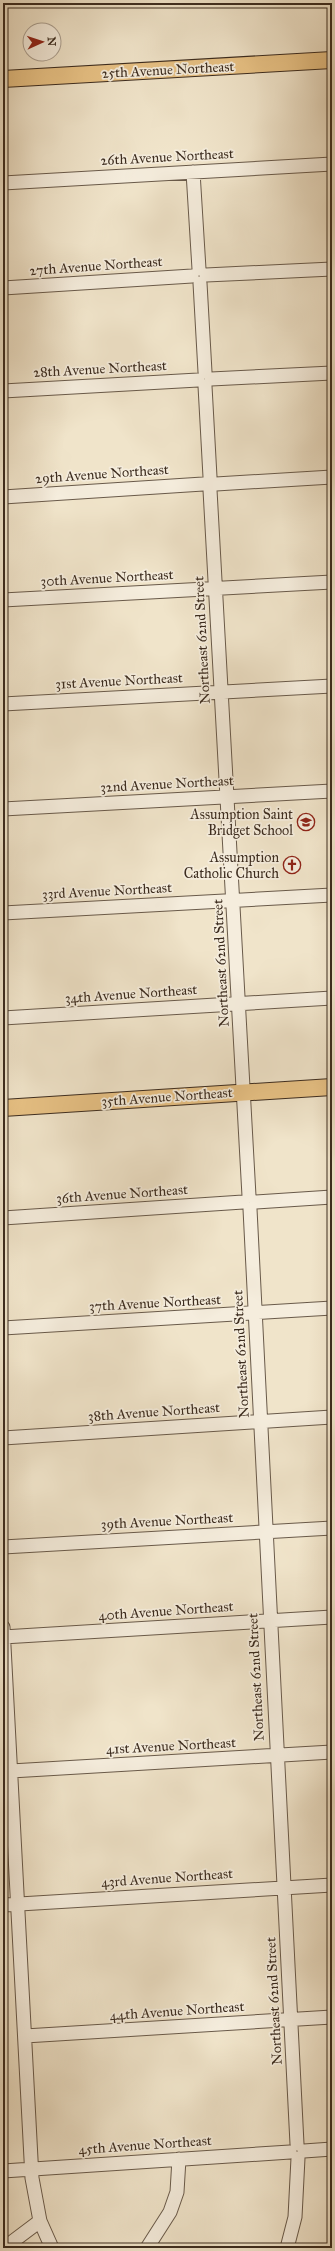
<svg xmlns="http://www.w3.org/2000/svg" width="335" height="2251" viewBox="0 0 335 2251" font-family="'IM FELL Great Primer',serif">
<style>
.lines{fill:none;stroke-linecap:round;stroke-linejoin:round}
.minor-casing{stroke:#695a4a;stroke-width:15}
.major-casing{stroke:#3c2c1f;stroke-width:18}
.minor{stroke:#f5eddd;stroke-width:13}
.major{stroke:#e8c285;stroke-width:16}
.labels{text-anchor:middle;dominant-baseline:central;stroke-width:3.5;stroke-linejoin:round;paint-order:stroke}
.street-label{font-size:14px;fill:#3c2c1f;stroke:#f5eddd}
.poi-label{font-size:14px;fill:#3c2c1f;stroke:#f5eddd;text-anchor:end}
</style>
<rect width="100%" height="100%" fill="#f0e4ca"/>
<filter id="stains"><feTurbulence type="fractalNoise" baseFrequency=".005" numOctaves="4"/><feColorMatrix values="0 0 0 0 .2 0 0 0 0 .09 0 0 0 0 .02 0 0 0 .5 -.17"/></filter>
<radialGradient id="worn" r=".72"><stop offset=".6" stop-color="#630" stop-opacity="0"/><stop offset="1" stop-color="#630" stop-opacity=".3"/></radialGradient>
<g class="lines">
<defs>
<path id="minor" d="M193,172L199,269
M3,183L332,164
M206,275L332,269
M200,283L205,372
M3,288L192,276
M211,379L332,373
M205,386L210,477
M3,391L198,380
M216,484L332,477
M210,490L249,1196
M3,497L203,484
M3,600L332,582
M3,704L332,686
M3,809L332,791
M3,913L332,895
M3,1018L332,998
M256,1202L332,1197
M250,1209L297,2144
M3,1218L243,1202
M3,1328L332,1308
M3,1438L332,1417
M3,1547L332,1528
M3,1627L32,2178L40,2221L52,2248
M3,1637L332,1617
M11,1771L332,1752
M3,1905L332,1885
M25,2036L332,2017
M304,2151L332,2149
M3,2171L290,2152
M4,2248L40,2221
M147,2248L170,2212L177,2192L179,2159
M287,2248L295,2217L298,2158"/>
<path id="major" d="M3,79L332,60
M3,1108L332,1087"/>
</defs>
<!-- minor casing -->
<use href="#minor" class="minor-casing"/>
<!-- major casing -->
<use href="#major" class="major-casing"/>
<!-- minor -->
<use href="#minor" class="minor"/>
<!-- major -->
<use href="#major" class="major"/>
</g>
<!-- icons -->
<defs>
<symbol id="school-ring" viewBox="-11 -11 22 22"><circle r="9.5" fill="#f5eddd" stroke="#8f2418" stroke-width="1.5"/><path d="M0-5L7-2L0 1L-7-2ZM-4 1L0 2.5L4 1V4Q0 6-4 4Z" fill="#8f2418"/></symbol>
<symbol id="church-ring" viewBox="-11 -11 22 22"><circle r="9.5" fill="#f5eddd" stroke="#8f2418" stroke-width="1.5"/><path d="M-1.2-6h2.4v3.5h3.3v2.4h-3.3V6h-2.4V-.1h-3.3v-2.4h3.3Z" fill="#8f2418"/></symbol>
</defs>
<g fill-rule="evenodd">
<use href="#school-ring" x="296" y="812" width="20" height="20"/>
<use href="#church-ring" x="282" y="855" width="20" height="20"/>
</g>
<g class="labels">
<!-- street labels -->
<g class="street-label">
<text transform="translate(168 70) rotate(-3)">25th Avenue Northeast</text>
<text transform="translate(167 157) rotate(-3)">26th Avenue Northeast</text>
<text transform="translate(96 266) rotate(-4)">27th Avenue Northeast</text>
<text transform="translate(100 369) rotate(-3)">28th Avenue Northeast</text>
<text transform="translate(102 474) rotate(-4)">29th Avenue Northeast</text>
<text transform="translate(107 578) rotate(-3)">30th Avenue Northeast</text>
<text transform="translate(202 640) rotate(-93)">Northeast 62nd Street</text>
<text transform="translate(119 681) rotate(-3)">31st Avenue Northeast</text>
<text transform="translate(167 784) rotate(-3)">32nd Avenue Northeast</text>
<text transform="translate(107 891) rotate(-3)">33rd Avenue Northeast</text>
<text transform="translate(221 963) rotate(-93)">Northeast 62nd Street</text>
<text transform="translate(131 994) rotate(-4)">34th Avenue Northeast</text>
<text transform="translate(167 1097) rotate(-4)">35th Avenue Northeast</text>
<text transform="translate(122 1194) rotate(-4)">36th Avenue Northeast</text>
<text transform="translate(155 1303) rotate(-3)">37th Avenue Northeast</text>
<text transform="translate(241 1354) rotate(-93)">Northeast 62nd Street</text>
<text transform="translate(154 1412) rotate(-4)">38th Avenue Northeast</text>
<text transform="translate(167 1521) rotate(-3)">39th Avenue Northeast</text>
<text transform="translate(166 1611) rotate(-4)">40th Avenue Northeast</text>
<text transform="translate(256 1677) rotate(-93)">Northeast 62nd Street</text>
<text transform="translate(171 1746) rotate(-3)">41st Avenue Northeast</text>
<text transform="translate(167 1878) rotate(-4)">43rd Avenue Northeast</text>
<text transform="translate(274 2001) rotate(-93)">Northeast 62nd Street</text>
<text transform="translate(177 2011) rotate(-4)">44th Avenue Northeast</text>
<text transform="translate(145 2145) rotate(-4)">45th Avenue Northeast</text>
</g>
<!-- poi labels -->
<g class="poi-label">
<text x="293" y="814">Assumption Saint<tspan x="293" dy="16">Bridget School</tspan></text>
<text x="279" y="857">Assumption<tspan x="279" dy="16">Catholic Church</tspan></text>
</g>
</g>
<!-- margin -->
<rect width="335" height="2251" fill="none" stroke="#f0e4ca" stroke-width="16"/>
<rect x="4" y="4" width="327" height="2243" fill="none" stroke="#3c2c1f" stroke-width="2"/>
<rect x="8" y="8" width="319" height="2235" fill="none" stroke="#3c2c1f"/>
<!-- north arrow -->
<g transform="translate(42 42) rotate(87)"><circle r="19" fill="#f5eddd" stroke="#aba091"/>
<path d="M0-3L7 15L0 10L-7 15Z" fill="#8f2418"/>
<text y="-6" font-size="11" font-weight="bold" text-anchor="middle" fill="#3c2c1f">N</text>
</g>
<rect width="100%" height="100%" filter="url(#stains)"/>
<rect width="100%" height="100%" fill="url(#worn)"/>
</svg>
